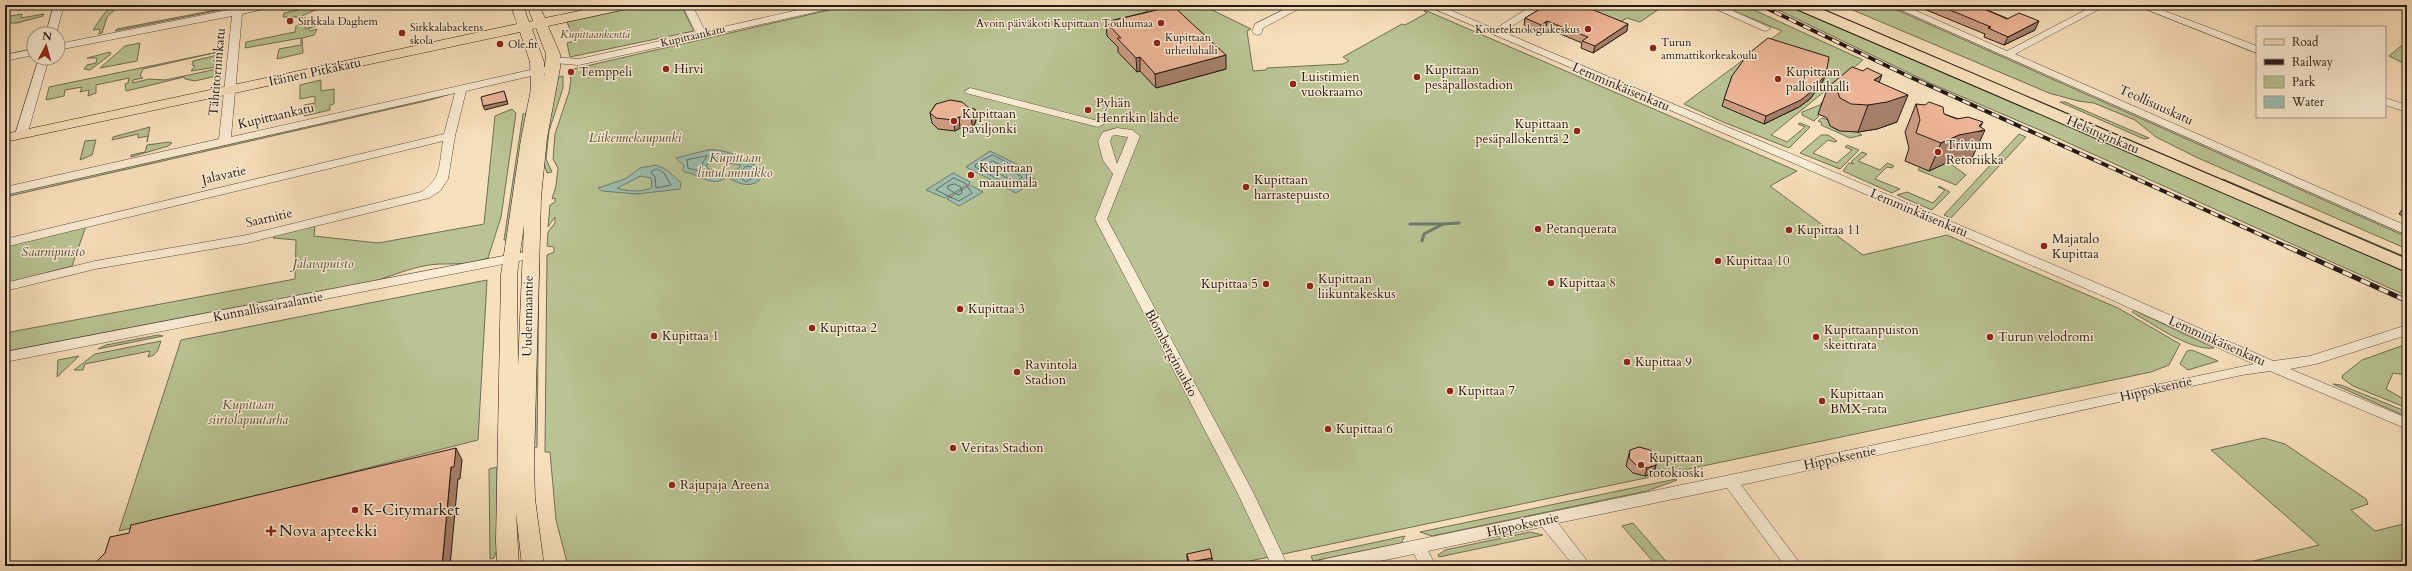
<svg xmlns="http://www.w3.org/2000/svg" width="2412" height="571" viewBox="0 0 2412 571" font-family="Cardo,serif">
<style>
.green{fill:#b9c393;stroke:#6f6e54}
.water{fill:#9dbdae;stroke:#6d7b70;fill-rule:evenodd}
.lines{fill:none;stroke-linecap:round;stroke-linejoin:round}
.shore{stroke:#616b61;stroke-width:1}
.stream{stroke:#6d7b70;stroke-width:3}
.minor-casing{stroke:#5a4b3e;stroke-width:1}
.major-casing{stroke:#251914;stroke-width:1}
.highway-casing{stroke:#251914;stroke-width:2}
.minor{fill:#faebd3;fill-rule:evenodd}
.major{fill:#f8e0bc;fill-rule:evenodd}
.highway{fill:#f8e0bc;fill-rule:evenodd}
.rail-far1-casing{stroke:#251914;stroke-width:4}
.rail-casing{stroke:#251914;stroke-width:5}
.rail-far1{stroke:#faebd3;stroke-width:2.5;stroke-dasharray:8;stroke-linecap:butt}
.rail{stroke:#faebd3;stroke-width:3.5;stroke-dasharray:10;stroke-linecap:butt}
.wall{fill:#cc9d83;stroke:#251914}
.shaded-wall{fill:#a67f6a;stroke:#251914}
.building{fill:#edb698;stroke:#251914}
.poi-dot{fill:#8f2418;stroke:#faebd3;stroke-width:1.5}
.labels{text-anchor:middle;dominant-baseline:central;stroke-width:3;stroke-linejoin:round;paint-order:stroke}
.far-poi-label{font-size:11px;fill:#251914;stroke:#faebd3;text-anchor:start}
.far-park-label{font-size:11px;font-style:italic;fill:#514c3a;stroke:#faebd3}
.far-street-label{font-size:11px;fill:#251914;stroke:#faebd3}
.poi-label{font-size:13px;fill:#251914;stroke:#faebd3;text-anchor:start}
.street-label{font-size:13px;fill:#251914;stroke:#faebd3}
.park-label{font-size:13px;font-style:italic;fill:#514c3a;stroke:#faebd3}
.near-poi-label{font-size:16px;fill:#251914;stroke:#faebd3;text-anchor:start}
</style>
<rect width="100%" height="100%" fill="#f8e0bc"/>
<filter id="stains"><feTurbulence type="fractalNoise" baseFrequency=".005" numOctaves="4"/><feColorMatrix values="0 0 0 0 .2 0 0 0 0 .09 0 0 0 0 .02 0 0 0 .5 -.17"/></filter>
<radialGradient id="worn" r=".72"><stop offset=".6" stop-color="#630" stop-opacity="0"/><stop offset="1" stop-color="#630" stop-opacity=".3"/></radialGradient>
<!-- green -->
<path class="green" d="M112,5H120L107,17L102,33L99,34L100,29L93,30C99,21 104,13 112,5Z
M224,5H229L220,10L115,31L117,29L221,9Z
M312,5H328L325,10L320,8L300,17H283L284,13L312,7Z
M646,5H681L694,31L570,57L567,43L575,41L567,22Z
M851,5H1202L1251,29L1247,31L1253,71L1266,70L1267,68L1343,64L1349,61L1343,57L1402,24L1405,25L1427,13L1424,11H1427L1797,171L1770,186L1863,255L1947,235L2118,308L2180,344L2169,365L2151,372L1226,566H568L556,520L550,452H545L547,255L554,252V247L547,246L548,232L555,223V217L548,227L550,205L555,202V198L552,199L556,186L558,168L553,159L555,134L569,92L571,80L569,70Z
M1562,5H1665L1640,22L1627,18L1620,22Z
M1719,5H1743L1863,60L1771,135L1787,142L1805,127L1798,124L1800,123L1810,127L1789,148L1723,122L1684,104L1782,31Z
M1768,5H1792L2407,270V296L2042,131L1930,83Z
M1841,5H1886L2407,237V249L2198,158L2156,137L2135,120L2094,103L2078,101L2049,93Z
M22,14L21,18L44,14L43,16L17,23H5V17Z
M306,23L305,29L315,26V24L318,23V25L308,29L310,31L317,29L314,35L302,38L303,53L277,59L279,49L301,45V38L245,48L246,42L295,32L296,26Z
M2407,41V65L2389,56Z
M140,43L137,61L100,68L125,46Z
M110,52L111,54L90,70L84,69L87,65L96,63L97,58H87Z
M218,52L143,69L140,76L143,78L133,80V83L149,79L165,80L217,69L216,76L195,81L185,79L184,77L126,91L125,84L128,83L129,78L96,85V93L88,96L89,90L80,92L82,87L65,90L64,96L46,100L49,87Z
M218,55L217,67L191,71L195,66L192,65L193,61Z
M563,76V88L549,131L546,159L552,172L547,173L543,160L545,143L558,77Z
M321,80V91L334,89V104L330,105V110L304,116V105L315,103V96L300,99V85Z
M1831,89L1842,94L1817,115L1819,116L1814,121L1802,115V112L1820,105Z
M450,94L430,100L5,197V195Z
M2060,102H2065L2149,138L2144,139Z
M512,109L516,113L501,217L488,258C472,264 456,264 439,264C418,265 396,274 376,281L5,352V333L295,279L296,240L273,238L278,234L315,226L314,236L378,243L484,224L495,116Z
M527,113L508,240H504L523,114Z
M1822,118L1828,120C1836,139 1853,126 1862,135L1850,138L1821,125L1822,123L1818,121Z
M150,127L147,142L148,136L138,138V134L112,140L113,137Z
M2019,134L2026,137L1951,218L1944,215Z
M1821,135H1828L1837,141L1835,142L1828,140L1813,153L1837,163L1852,150L1845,147L1847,145L1859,150L1840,169L1800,153Z
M96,140L92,155L80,160L85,141Z
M169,142L172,143L168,146L131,157V155L145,152L147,145Z
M1862,152L1867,154L1858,161L1880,170L1887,163L1894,166L1892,168L1887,167L1875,179L1900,189L1892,193L1843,171L1849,163L1854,164L1851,162Z
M1948,162L1966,175L1956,185L1918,170L1921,166Z
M2223,179L2406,257L2403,260L2220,182Z
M1939,186L1950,192L1932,210L1897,195L1907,192L1933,203L1945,190L1938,187Z
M86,226L72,266L5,284V246Z
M539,261L537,447L533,449Z
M487,280L478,440L119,531L181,340Z
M2134,310L2214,348C2190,351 2153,324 2132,312Z
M158,335L163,336L98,349L106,345Z
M161,341C158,349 158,355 148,357L150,351L85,364L83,370H74L95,354Z
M2407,344V375L2393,373L2386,389L2407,401V408L2353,386L2342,378L2343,375L2362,360Z
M2192,350L2218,361L2188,370L2180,364L2187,351Z
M79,356L57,377L58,360Z
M2333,384L2341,385L2407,412V417Z
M2264,438L2285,444L2366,499L2368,504L2351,510L2375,531L2407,523V566H2233L2319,545L2211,450Z
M497,467V550L494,558L490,559L489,469Z
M1676,479L1677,480L1647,491L1432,536L1420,532Z
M1633,523L1670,566H1657L1622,526Z
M1530,532L1543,535L1439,557L1438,555L1445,550Z
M1405,536L1401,543L1313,561L1311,556Z"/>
<!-- water -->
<path class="water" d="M708,150C726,148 752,161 764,173C755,192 736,184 724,174L738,169L741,165L714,161L706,165L708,169L719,171L725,178C712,188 698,173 684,172L682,169L684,166L676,158Z
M990,151L1029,170L1031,177L1036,180L1016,193L966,167Z
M656,165L667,170L681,183L680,189L637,194L602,191L598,188L625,179L640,168ZM641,176L651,178L652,187C645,193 625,191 617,188Z
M953,173L970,182L969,184L945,198L926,190Z
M970,185L983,192L959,206L947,199Z"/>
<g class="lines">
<!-- shore -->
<path class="shore" d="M993,155L1026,173L1027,181L1015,188L975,167L976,164Z
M707,156L702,164L703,172L688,168L687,160Z
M993,161L1021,176L1022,178L1015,182L986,167V164Z
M747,166L752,167L759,174L746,182L737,175Z
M657,169L664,173L671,185L656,188L655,177L651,172Z
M954,178L965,183L972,193L959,201L936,190Z
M955,184L961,187L962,193L958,195L948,189V186Z"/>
<!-- stream -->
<path class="stream" d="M1410,224H1443
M1422,241L1424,234L1443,224L1459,223"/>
<defs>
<path id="minor" d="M54,5H64L56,34H46Z
M233,5H243V8L275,5L273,7L242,14L231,137L548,66L553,69L548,72L466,91L455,136L448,179L440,191L429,198L247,243L95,269L5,291V283L95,261L247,235L421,192C442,179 439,164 443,141L5,247V239L444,134L455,93L5,195V187L219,139L232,16L58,50V44L233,9Z
M682,5H692L705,31L820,5H838L833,8L579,65L553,63L548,60L553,57L579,59L696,33Z
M1293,5H1306L1263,28L1261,34L1257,35L1252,32L1255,24Z
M1425,5H1438L1495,29L1533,5H1545L1503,32L2120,293L2273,361L2310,356L2407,325V335L2316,364L2290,369L2407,418V429L2270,371L2242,375L1741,485L1802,566H1785L1727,488L1558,523L1591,566H1574L1542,527L1428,551L1436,566H1420L1414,554L1356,566H1317L1319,561L1325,559L1879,444L2254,364L2110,299Z
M1707,5H1720L1771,28L1766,31L1762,30Z
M1890,5H1903L2007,51L2095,5H2107L2015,54L2407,226V235Z
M2135,5H2149L2257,46V53Z
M34,49V55L5,61V55Z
M39,58H49L27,135L21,138L15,135Z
M970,88L1102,122L1104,124L1098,127L966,93L965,91Z
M2385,98L2407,105V112L2385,105Z
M1117,128L1132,130L1140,136L1107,219L1253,492L1288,566H1272L1237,492L1095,219L1113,174L1103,160L1098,141L1103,132ZM1115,135L1128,137L1117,164L1110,141L1112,136Z
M530,251L536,255L534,258L5,362V352Z"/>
<path id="major" d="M511,5H523L529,22L533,21L527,5H539L545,18L608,5H632L626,9L548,26L560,54V68L547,138L541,197L534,464L535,499L544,566H522L516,512L519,566H497L496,541L501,275L521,139L531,89L530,62L520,32L5,142V134L517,24ZM536,28L546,54L544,77V62L532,29ZM524,225L518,367L517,275Z"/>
<path id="highway" d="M1792,5H1812L2407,259V272L1794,8Z"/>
</defs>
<!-- minor casing -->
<use href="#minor" class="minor-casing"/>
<!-- major casing -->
<use href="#major" class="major-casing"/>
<!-- highway casing -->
<use href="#highway" class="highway-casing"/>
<!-- minor -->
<use href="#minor" class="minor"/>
<!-- major -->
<use href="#major" class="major"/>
<!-- highway -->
<use href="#highway" class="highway"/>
<defs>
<path id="rail-far1" d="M1760,5L1908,76L2290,248"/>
<path id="rail" d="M2288,247L2407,301"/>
</defs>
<!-- rail-far1 casing -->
<use href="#rail-far1" class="rail-far1-casing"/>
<!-- rail casing -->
<use href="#rail" class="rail-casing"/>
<!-- rail-far1 -->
<use href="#rail-far1" class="rail-far1"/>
<!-- rail -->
<use href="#rail" class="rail"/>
</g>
<!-- wall -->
<path class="wall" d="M1144,5H1172L1226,69L1156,88L1140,71L1137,72L1118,52V47L1107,36L1106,22L1147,12L1146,7Z
M1914,5H1983L1980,7L2035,30L2004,45L1984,37L1985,34Z
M1525,18L1627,31L1593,53L1581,48L1582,43L1546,28L1540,32L1524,25Z
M1863,71L1879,82L1897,122L1877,129L1858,132L1840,131L1830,126L1827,118L1818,114L1828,87Z
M1732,76L1823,81L1810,99L1799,107L1764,124L1722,106Z
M936,104L976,120L973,129L960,128L955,131L938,129L932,123L930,113Z
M1916,104L1981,127L1972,158L1946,163L1929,171L1905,161L1909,148L1905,132Z
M2407,203V218L2399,214Z
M1630,450L1656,465L1654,473L1645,476L1633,473L1626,466Z
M1187,554L1212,558V562L1189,566L1187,558Z"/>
<!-- shaded-wall -->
<path class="shaded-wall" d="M69,5H80L70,7Z
M1971,5H1983L1968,12Z
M1547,21L1546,28L1540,32L1541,25Z
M2039,21L2035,30L2004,45L2008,37Z
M1628,24L1627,31L1593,53L1595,46Z
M1226,55V69L1156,88L1155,74Z
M1140,57V71L1137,72L1136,58Z
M1826,74L1823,81L1810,99L1799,107L1764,124L1766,116Z
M1882,75L1872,102L1874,80Z
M504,91L508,104L485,110L483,106Z
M1908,95L1897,122L1877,129L1858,132L1868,105Z
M975,109L976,120L973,129L971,118Z
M959,117L960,128L955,131L953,120Z
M1983,122L1978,132L1985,130L1972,158L1946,163L1929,171L1941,143L1979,126Z
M456,448L462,460L460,479H458L450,566H442L451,467Z
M1656,465L1654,473L1645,476L1647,468Z
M1212,558V562L1189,566V562Z"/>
<!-- building -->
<path class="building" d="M1152,5H1172L1226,55L1155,74L1140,57L1136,58L1117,38H1121L1106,22L1157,10Z
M1547,5H1581L1628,24L1595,46L1582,41L1588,37L1547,21L1541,25L1525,18Z
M1938,5H1975L2007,19L2019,13L2039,21L2008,37L1988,28L1991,27Z
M1768,38L1829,57L1826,74L1812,91L1801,100L1766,116L1724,99L1732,76L1748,54Z
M1852,67L1863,71L1867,68L1882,75L1874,80L1908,95L1887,102L1868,105L1851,104L1840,98L1837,90L1828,87Z
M504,91L507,101L483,106L481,97Z
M950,100L962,102L969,108L975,109L971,118L959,117L953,120L936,118L930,113L936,104Z
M1929,102L1943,107L1944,114L1957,119L1968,117L1983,122L1979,126L1985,130L1959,135L1941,143L1916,133L1920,120L1916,104L1925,105Z
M1639,447L1650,450L1657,457L1656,465L1647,468L1636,465L1629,458L1630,450Z
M456,448L454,467H451L442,566H92L105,553L110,537L129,533L131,525Z
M1210,549L1212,558L1189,562L1187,554Z"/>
<!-- markers -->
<g class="poi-dot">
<circle cx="290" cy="21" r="4"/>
<circle cx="1161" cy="23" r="4"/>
<circle cx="1588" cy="29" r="4"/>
<circle cx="402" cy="33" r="4"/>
<circle cx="1157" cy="43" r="4"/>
<circle cx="500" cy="44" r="4"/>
<circle cx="1653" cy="48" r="4"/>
<circle cx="666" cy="69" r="4"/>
<circle cx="571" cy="72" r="4"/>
<circle cx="1417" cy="77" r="4"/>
<circle cx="1778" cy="79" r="4"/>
<circle cx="1293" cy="84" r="4"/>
<circle cx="1088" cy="110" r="4"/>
<circle cx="954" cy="121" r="4"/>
<circle cx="1577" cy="131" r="4"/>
<circle cx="1938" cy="152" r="4"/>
<circle cx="971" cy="175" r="4"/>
<circle cx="1246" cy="187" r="4"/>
<circle cx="1538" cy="229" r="4"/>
<circle cx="1789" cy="230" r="4"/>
<circle cx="2044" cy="246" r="4"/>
<circle cx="1718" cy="261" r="4"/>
<circle cx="1551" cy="283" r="4"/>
<circle cx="1266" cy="284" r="4"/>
<circle cx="1310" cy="286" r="4"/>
<circle cx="960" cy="309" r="4"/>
<circle cx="812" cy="328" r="4"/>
<circle cx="654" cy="336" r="4"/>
<circle cx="1816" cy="337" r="4"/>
<circle cx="1990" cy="337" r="4"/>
<circle cx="1627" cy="362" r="4"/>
<circle cx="1017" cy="372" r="4"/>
<circle cx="1450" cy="391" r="4"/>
<circle cx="1822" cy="401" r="4"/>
<circle cx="1328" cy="429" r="4"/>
<circle cx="953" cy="448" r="4"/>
<circle cx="1641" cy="465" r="4"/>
<circle cx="672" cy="485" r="4"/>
<circle cx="355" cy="510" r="4"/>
<path d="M269 525h4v4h4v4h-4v4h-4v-4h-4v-4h4z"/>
</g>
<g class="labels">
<!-- far-poi labels -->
<g class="far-poi-label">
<text x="298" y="21">Sirkkala Daghem</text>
<text x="1153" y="23" text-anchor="end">Avoin päiväkoti Kupittaan Touhumaa</text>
<text x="410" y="27">Sirkkalabackens<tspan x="410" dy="13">skola</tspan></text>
<text x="1580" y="29" text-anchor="end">Koneteknologiakeskus</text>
<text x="1165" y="37">Kupittaan<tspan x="1165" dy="13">urheiluhalli</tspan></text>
<text x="1661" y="42">Turun<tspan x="1661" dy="13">ammattikorkeakoulu</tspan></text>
<text x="508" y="44">Ole.fit</text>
</g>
<!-- far-park labels -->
<g class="far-park-label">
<text x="595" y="34">Kupittaankenttä</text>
</g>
<!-- far-street labels -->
<g class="far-street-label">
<text transform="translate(693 36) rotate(-13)">Kupittaankatu</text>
</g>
<!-- poi labels -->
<g class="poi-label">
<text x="674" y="69">Hirvi</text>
<text x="1425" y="70">Kupittaan<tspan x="1425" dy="15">pesäpallostadion</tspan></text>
<text x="579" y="72">Temppeli</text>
<text x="1786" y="72">Kupittaan<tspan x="1786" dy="15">palloiluhalli</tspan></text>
<text x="1301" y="77">Luistimien<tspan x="1301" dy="15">vuokraamo</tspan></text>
<text x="1096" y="103">Pyhän<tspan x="1096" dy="15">Henrikin lähde</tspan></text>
<text x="962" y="114">Kupittaan<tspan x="962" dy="15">paviljonki</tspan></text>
<text x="1569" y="124" text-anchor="end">Kupittaan<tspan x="1569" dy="15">pesäpallokenttä 2</tspan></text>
<text x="1946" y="145">Trivium<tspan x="1946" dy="15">Retoriikka</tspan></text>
<text x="979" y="168">Kupittaan<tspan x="979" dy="15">maauimala</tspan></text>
<text x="1254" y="180">Kupittaan<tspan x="1254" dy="15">harrastepuisto</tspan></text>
<text x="1546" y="229">Petanquerata</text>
<text x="1797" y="230">Kupittaa 11</text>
<text x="2052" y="239">Majatalo<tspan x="2052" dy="15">Kupittaa</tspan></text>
<text x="1726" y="261">Kupittaa 10</text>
<text x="1318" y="279">Kupittaan<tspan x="1318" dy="15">liikuntakeskus</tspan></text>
<text x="1559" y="283">Kupittaa 8</text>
<text x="1258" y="284" text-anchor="end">Kupittaa 5</text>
<text x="968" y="309">Kupittaa 3</text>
<text x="820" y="328">Kupittaa 2</text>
<text x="1824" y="330">Kupittaanpuiston<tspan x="1824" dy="15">skeittirata</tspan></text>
<text x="662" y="336">Kupittaa 1</text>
<text x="1998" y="337">Turun velodromi</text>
<text x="1635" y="362">Kupittaa 9</text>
<text x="1025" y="365">Ravintola<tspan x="1025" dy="15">Stadion</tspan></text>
<text x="1458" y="391">Kupittaa 7</text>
<text x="1830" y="394">Kupittaan<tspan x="1830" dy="15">BMX-rata</tspan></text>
<text x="1336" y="429">Kupittaa 6</text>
<text x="961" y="448">Veritas Stadion</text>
<text x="1649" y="458">Kupittaan<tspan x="1649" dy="15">totokioski</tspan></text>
<text x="680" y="485">Rajupaja Areena</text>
</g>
<!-- street labels -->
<g class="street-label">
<text transform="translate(217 72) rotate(-85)">Tähtitorninkatu</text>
<text transform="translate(315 72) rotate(-12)">Itäinen Pitkäkatu</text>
<text transform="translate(1621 87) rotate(23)">Lemminkäisenkatu</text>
<text transform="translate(2156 105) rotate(24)">Teollisuuskatu</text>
<text transform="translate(276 116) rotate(-13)">Kupittaankatu</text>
<text transform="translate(2103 135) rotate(23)">Helsinginkatu</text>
<text transform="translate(224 175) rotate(-13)">Jalavatie</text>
<text transform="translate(1919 213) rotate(23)">Lemminkäisenkatu</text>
<text transform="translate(269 218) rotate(-13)">Saarnitie</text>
<text transform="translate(268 307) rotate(-11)">Kunnallissairaalantie</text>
<text transform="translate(528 316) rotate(-89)">Uudenmaantie</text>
<text transform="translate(2217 341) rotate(24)">Lemminkäisenkatu</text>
<text transform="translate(1171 353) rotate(62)">Blomberginaukio</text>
<text transform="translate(2156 389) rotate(-13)">Hippoksentie</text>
<text transform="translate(1840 458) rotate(-12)">Hippoksentie</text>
<text transform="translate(1523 525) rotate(-12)">Hippoksentie</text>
</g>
<!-- park labels -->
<g class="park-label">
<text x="635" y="138">Liikennekaupunki</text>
<text x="735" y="158">Kupittaan<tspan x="735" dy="15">lintulammikko</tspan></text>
<text x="53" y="252">Saarnipuisto</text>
<text x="323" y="264">Jalavapuisto</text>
<text x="248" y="405">Kupittaan<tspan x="248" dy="15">siirtolapuutarha</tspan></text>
</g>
<!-- near-poi labels -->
<g class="near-poi-label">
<text x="363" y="510">K-Citymarket</text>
<text x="279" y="531">Nova apteekki</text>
</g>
</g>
<!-- margin -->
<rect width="2412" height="571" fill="none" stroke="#f8e0bc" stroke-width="20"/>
<rect x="6" y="6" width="2400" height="559" fill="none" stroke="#251914" stroke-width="2"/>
<rect x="10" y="10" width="2392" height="551" fill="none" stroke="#251914"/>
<!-- legend -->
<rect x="2256" y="26" width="130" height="92" fill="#faebd3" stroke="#a59787"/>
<rect x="2264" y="39" width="20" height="6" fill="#f8e0bc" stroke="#a59787"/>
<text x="2292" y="46" font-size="12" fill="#251914">Road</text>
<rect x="2264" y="59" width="20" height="6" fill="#251914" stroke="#a59787"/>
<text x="2292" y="66" font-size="12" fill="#251914">Railway</text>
<rect x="2264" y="76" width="20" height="12" fill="#b9c393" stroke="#a59787"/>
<text x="2292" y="86" font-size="12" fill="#251914">Park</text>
<rect x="2264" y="96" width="20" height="12" fill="#9dbdae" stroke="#a59787"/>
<text x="2292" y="106" font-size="12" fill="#251914">Water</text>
<!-- north arrow -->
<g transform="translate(46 46) rotate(6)"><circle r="19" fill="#faebd3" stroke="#a59787"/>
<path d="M0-3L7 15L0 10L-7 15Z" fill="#8f2418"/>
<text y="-6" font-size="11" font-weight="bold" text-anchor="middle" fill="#251914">N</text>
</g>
<rect width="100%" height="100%" filter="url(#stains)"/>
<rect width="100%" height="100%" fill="url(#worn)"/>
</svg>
